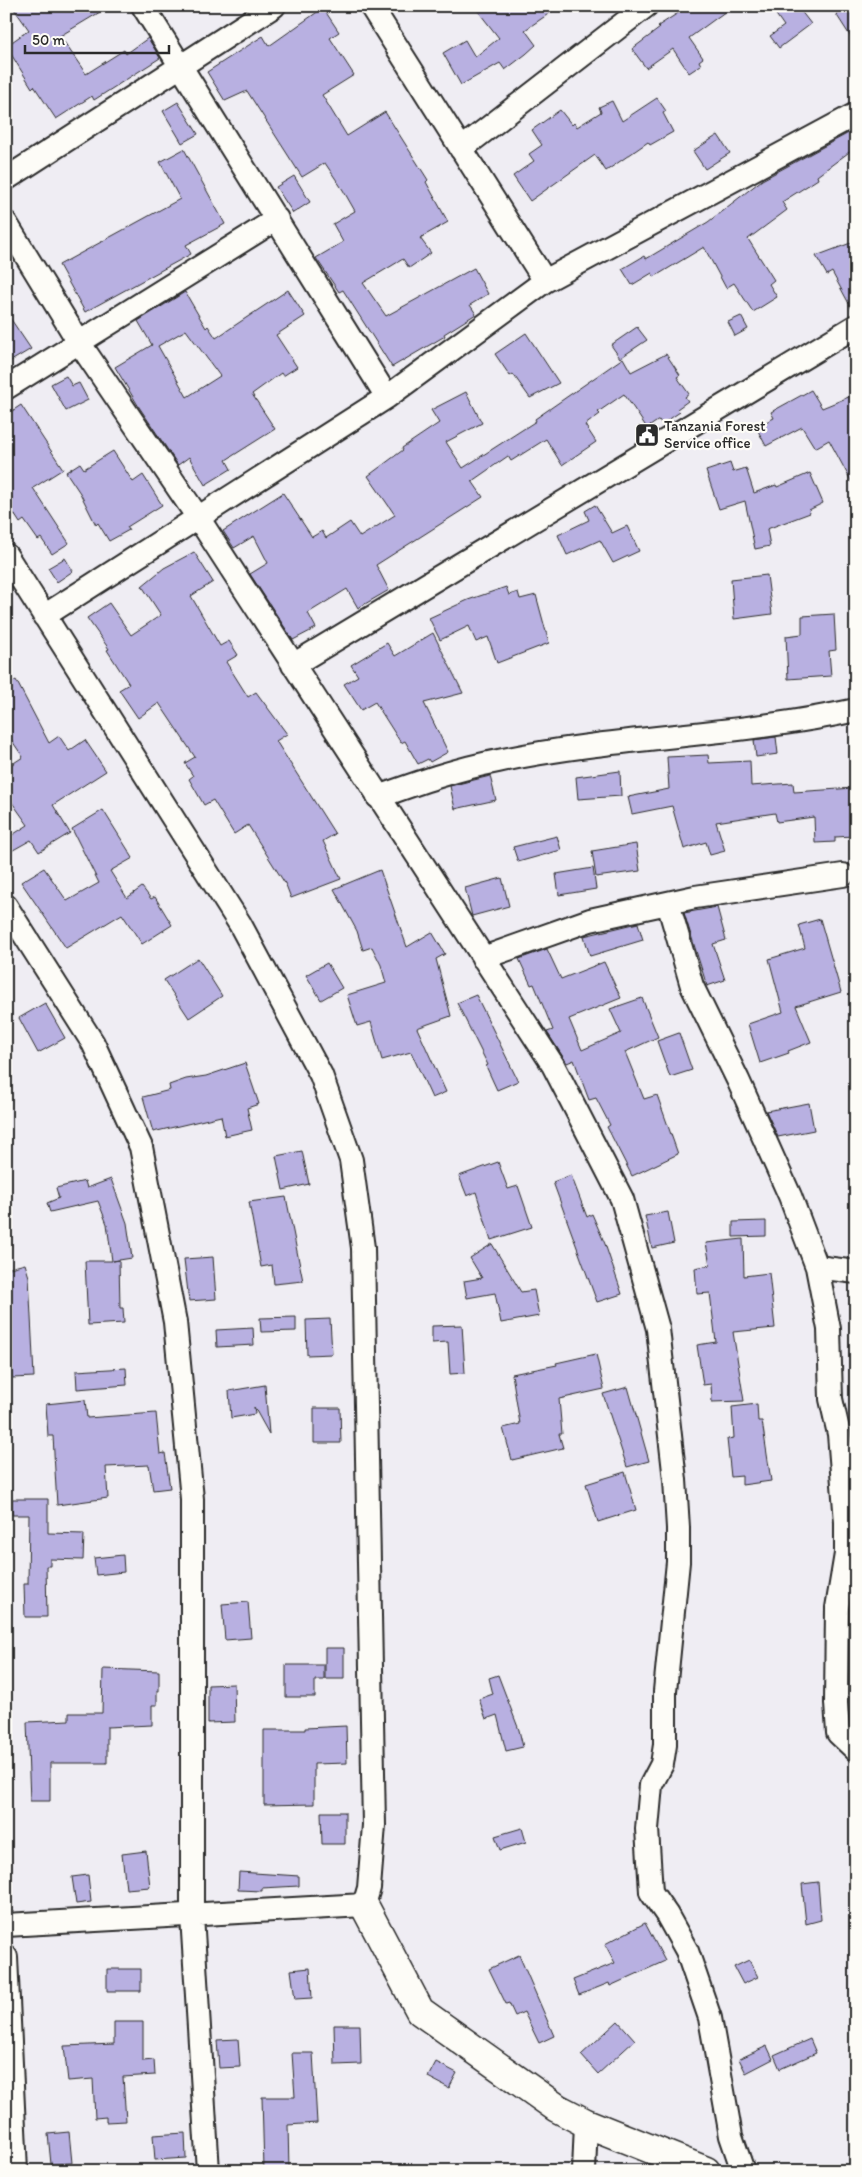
<svg xmlns="http://www.w3.org/2000/svg" width="862" height="2177" viewBox="0 0 862 2177" font-family="Itim,sans-serif">
<style>
.building{fill:#b8b0e1;stroke:#2b2b2b;fill-rule:evenodd}
.lines{fill:none;stroke-linecap:round;stroke-linejoin:round}
.street-casing{stroke:#2b2b2b;stroke-width:26}
.secondary-casing{stroke:#2b2b2b;stroke-width:31}
.street{stroke:#fdfcf7;stroke-width:22}
.secondary{stroke:#fdfcf7;stroke-width:28}
.labels{text-anchor:middle;dominant-baseline:central;stroke-width:4.5;stroke-linejoin:round;paint-order:stroke}
.poi-label{font-size:15px;fill:#2b2b2b;stroke:#fdfcf7;text-anchor:start}
</style>
<rect width="100%" height="100%" fill="#efedf3"/>
<filter id="ink" filterUnits="userSpaceOnUse"><feTurbulence type="fractalNoise" baseFrequency=".02" numOctaves="2"/><feDisplacementMap in="SourceGraphic" scale="10" xChannelSelector="R" yChannelSelector="G"/><feConvolveMatrix kernelMatrix="1 2 1 2 8 2 1 2 1" color-interpolation-filters="sRGB"/></filter>
<g filter="url(#ink)">
<!-- building -->
<path class="building" d="M12,6H110L60,36L86,74L124,50L126,54L148,38L160,58L94,100L92,96L56,119L34,86L32,88L6,46L29,30Z
M474,6H560L525,30L536,45L526,54L505,70L500,63L461,85L443,53L465,40L475,57L499,38Z
M689,6H733L689,38L703,58L699,61L701,65L689,73L673,49L646,68L632,49L660,28L658,26Z
M770,6H797L811,24L779,48L770,36L784,26Z
M849,6L856,17V45L836,14Z
M323,8L339,32L330,38L354,75L322,95L347,136L385,112L428,180L426,182L448,222L420,238L431,253L409,268L403,259L363,283L386,316L474,268L488,294L470,305L476,314L444,334L445,336L392,367L343,290L339,292L316,258L343,242L333,224L355,211L343,190L325,163L302,177L247,91L225,101L207,72L263,36L269,46Z
M657,98L666,111L663,113L673,132L650,145L648,142L606,171L595,155L530,201L513,176L534,161L529,154L542,145L532,130L560,110L572,125L574,123L577,127L601,112L599,107L612,101L622,121Z
M178,102L198,134L182,143L163,111Z
M856,129V147L817,176L818,179L782,202L787,210L748,239L774,280L769,284L777,297L753,312L734,283L726,288L704,247L654,277L652,273L632,285L622,269L644,256L646,259L708,222L762,180Z
M718,135L730,153L705,169L693,151Z
M184,149L225,224L186,245L191,254L85,312L59,265L180,199L160,162Z
M294,176L310,202L293,213L276,187Z
M856,241V313H854L832,272L827,275L816,256Z
M288,290L305,316L276,335L297,367L283,376L281,373L252,394L275,429L226,460L231,469L205,485L189,457L178,465L139,407L115,367L152,345L138,321L185,292L206,328L208,326L216,338ZM186,330L220,376L187,397L158,346Z
M6,312L31,349L6,364Z
M741,316L748,329L735,336L728,322Z
M637,327L647,340L620,358L611,345Z
M526,333L559,383L530,398L513,374L510,376L495,354Z
M666,354L680,375L677,377L689,394L685,397L688,401L677,409L680,412L662,424L659,420L647,428L624,394L598,412L600,414L585,425L596,442L562,465L546,439L511,461L508,456L472,481L483,497L376,565L389,590L358,608L347,589L308,613L316,628L293,640L250,574L268,563L254,536L234,548L223,531L283,493L312,537L322,531L326,538L350,522L360,537L395,515L368,476L403,450L402,448L439,423L431,410L466,392L482,423L446,442L463,468L536,421L535,419L623,358L631,372Z
M66,376L72,386L79,383L88,400L66,411L51,384Z
M811,390L822,408L856,394V490L829,440L815,448L802,427L766,446L756,427L774,418L771,412Z
M21,405L63,469L33,488L69,543L52,554L41,538L38,540L24,520L20,523L6,501V415Z
M113,451L133,482L143,475L162,505L127,527L129,530L109,541L98,523L96,525L80,493L66,472L80,463L84,469Z
M730,463L733,472L746,468L754,493L776,485L777,487L810,473L823,503L809,510L810,513L767,529L770,546L755,549L745,501L719,509L706,471Z
M595,505L612,533L627,526L639,551L613,563L600,540L567,555L558,535L589,520L585,511Z
M194,552L213,582L191,596L220,646L229,641L238,655L226,662L248,697L256,692L287,734L276,741L335,834L323,841L341,879L291,898L286,885L248,825L234,834L213,800L204,805L189,779L193,776L185,763L195,757L159,703L138,718L119,690L129,684L107,650L109,649L87,618L109,603L131,635L161,615L142,586L164,568Z
M65,558L73,571L57,582L48,568Z
M767,575L772,614L734,619L731,579Z
M506,587L509,595L518,592L520,599L536,595L549,643L497,663L488,637L476,642L469,626L440,640L429,618L468,600Z
M834,614L836,650L829,651L831,676L788,679L786,636L802,634V616Z
M433,633L463,693L424,703L448,752L430,762L428,759L418,764L405,741L401,743L375,702L361,710L344,684L358,676L351,665L387,643L395,656Z
M16,680L49,743L59,736L69,751L85,740L106,771L53,805L70,833L39,852L31,840L6,854V839L28,825L6,794V768L23,757L6,732V686Z
M776,737L778,754L756,757L754,740Z
M708,755L709,763L750,761L751,786L793,783L794,792L854,788V836L835,837V842L815,843L814,817L777,822L775,813L716,822L725,851L710,855L706,842L684,849L672,806L632,814L628,797L669,789L667,757Z
M620,771L621,796L578,799L576,777Z
M490,776L496,800L455,809L450,786Z
M103,810L133,858L110,871L127,898L142,887L151,899L155,897L172,925L142,944L122,914L66,948L21,882L44,868L67,901L99,883L72,829Z
M557,836L561,850L518,862L513,847Z
M636,844L640,871L596,877L592,851Z
M593,868L596,889L559,895L556,874Z
M380,870L407,947L432,932L445,954L436,959L451,1016L417,1028L446,1092L432,1098L411,1052L382,1060L371,1022L357,1026L347,995L386,983L381,965L372,947L363,950L357,931L334,889Z
M502,878L509,906L472,916L465,888Z
M717,907L726,940L713,944L725,980L707,986L684,913Z
M820,919L841,992L796,1006L811,1042L788,1051L789,1053L760,1063L748,1024L783,1012L769,959L805,948L799,925Z
M638,923L643,940L590,956L584,936Z
M547,949L561,979L604,962L621,998L569,1019L582,1050L621,1033L610,1009L642,998L658,1037L625,1052L644,1099L657,1095L678,1154L632,1176L607,1127L610,1125L596,1098L589,1100L574,1060L567,1063L547,1032L553,1030L534,984L531,985L519,959Z
M198,958L222,996L189,1018L164,980Z
M327,963L342,988L321,1000L306,975Z
M476,995L518,1081L497,1090L486,1066L488,1065L457,1003Z
M45,1003L65,1038L38,1053L19,1018Z
M679,1033L692,1070L670,1077L657,1041Z
M245,1063L259,1104L247,1108L252,1130L225,1136L221,1116L153,1132L143,1097L170,1090L169,1085L186,1079L206,1076Z
M809,1103L814,1130L778,1137L766,1111Z
M302,1151L309,1184L283,1190L276,1156Z
M498,1162L508,1189L518,1186L532,1227L491,1240L476,1192L467,1196L459,1176Z
M571,1175L587,1217L592,1214L605,1244L622,1294L597,1302L553,1182Z
M111,1179L127,1223L132,1258L113,1261L119,1260L120,1308H123L124,1323L88,1325L85,1261H112L107,1224L98,1201L50,1212L47,1203L59,1198L56,1188L85,1181L87,1188Z
M286,1197L303,1281L274,1284L272,1265L261,1267L249,1202Z
M668,1212L674,1243L652,1248L645,1216Z
M766,1221V1236L733,1237V1222Z
M743,1239L744,1276L769,1273L775,1328L733,1332L744,1401L712,1402L711,1384L703,1385L697,1345L716,1342L710,1293L697,1294L695,1268L710,1265L706,1243Z
M492,1244L521,1292L534,1290L539,1316L501,1323L495,1293L467,1298L464,1281L482,1278L470,1258Z
M213,1257L216,1299L189,1301L184,1259Z
M25,1264L29,1277L34,1377L12,1378L10,1332H6V1269Z
M296,1317V1331L261,1332L260,1318Z
M330,1319L332,1354L307,1355L306,1320Z
M462,1325L465,1373L450,1374L448,1342L432,1343V1326Z
M253,1328L254,1345L217,1347L216,1330Z
M596,1354L604,1389L559,1399L562,1434H559L563,1448L512,1460L503,1428L520,1424L512,1374L557,1365L556,1363Z
M126,1368L127,1385L77,1389L76,1371Z
M265,1385L269,1434L254,1407L255,1414L231,1418L229,1391Z
M628,1387L649,1461L627,1467L603,1394Z
M85,1400L87,1418L156,1413L160,1454L165,1453L170,1488L153,1490L149,1465L106,1467L108,1498L57,1505L53,1436H48L46,1404Z
M757,1404L758,1421H762L771,1481L742,1485V1476L731,1477L727,1439L734,1438L732,1407Z
M314,1408H340L341,1443H314Z
M625,1472L636,1510L598,1522L586,1484Z
M12,1499H48V1533L84,1534L83,1560L50,1559V1566H46L47,1617H25L24,1584H28L29,1515H12Z
M123,1555L124,1572L96,1575L94,1558Z
M248,1602L251,1638L225,1640L222,1604Z
M325,1648H344V1679H325Z
M286,1665H324V1680H315V1697H286Z
M103,1669L159,1671V1691H157V1705H152V1725L107,1727V1763H50V1801H30L27,1722L69,1720V1713H102Z
M498,1675L519,1730L523,1747L506,1751L497,1715L486,1719L479,1699L493,1694L489,1678Z
M234,1684L235,1722L208,1723V1685Z
M346,1726L347,1763L314,1764V1804L264,1805V1730H305V1728Z
M321,1812H345V1844H322Z
M522,1828L526,1842L500,1850L495,1836Z
M146,1851L150,1887L126,1889L122,1854Z
M239,1872L299,1876V1886L262,1888V1891L238,1890Z
M88,1875L91,1902L76,1904L72,1877Z
M818,1882L821,1920L806,1924L802,1884Z
M645,1923L665,1961L610,1986L609,1983L579,1995L573,1980L615,1963L605,1944Z
M519,1955L554,2036L539,2043L524,2012L515,2016L509,2003L506,2004L489,1969Z
M749,1960L758,1977L743,1984L734,1967Z
M310,1968L312,1998L295,1999L291,1970Z
M107,1969H141V1991H107Z
M618,2021L635,2040L598,2074L581,2055Z
M114,2022H143V2061L154,2060L155,2075L123,2077L126,2121L106,2122V2117L95,2118L93,2079L68,2081L64,2046L114,2044Z
M334,2025H360L361,2064L335,2065Z
M238,2039L240,2067L219,2068L217,2040Z
M810,2039L816,2053L780,2069L774,2055Z
M767,2046L773,2059L746,2073L739,2059Z
M292,2053H313L317,2123L288,2125L289,2170H264L262,2097H295Z
M436,2062L457,2073L449,2088L428,2077Z
M69,2132L72,2163L51,2164L48,2134Z
M185,2133L186,2158L155,2160L153,2135Z"/>
<g class="lines">
<defs>
<path id="street" d="M143,6L387,397
M371,6L545,281
M461,149L646,6
M6,179L274,6
M6,223L80,344L199,519L553,1065L622,1199L658,1329L675,1480L678,1528V1562L665,1691V1745L662,1764L651,1785L647,1829L651,1892L667,1915L687,1951L710,2018L731,2136L743,2171
M6,388L277,219
M6,555L240,924L321,1075L351,1160L363,1248L374,1825L369,1888L364,1905L6,1925
M44,616L387,397L545,281L856,114
M293,665L856,326
M378,797C417,783 456,769 498,761C616,736 738,736 856,710
M668,903L692,986L738,1080L790,1196L817,1267L829,1329L831,1399L839,1434L846,1522V1554L837,1608L836,1703L838,1733L856,1750
M6,906L93,1043L141,1147L175,1322L192,1499V1916L208,2171
M483,958L590,920L695,897L843,875
M817,1267L856,1272
M6,1957L16,2171
M584,2171L586,2123"/>
<path id="secondary" d="M364,1905L420,2011L557,2108L586,2123L706,2171"/>
</defs>
<!-- street casing -->
<use href="#street" class="street-casing"/>
<!-- secondary casing -->
<use href="#secondary" class="secondary-casing"/>
<!-- street -->
<use href="#street" class="street"/>
<!-- secondary -->
<use href="#secondary" class="secondary"/>
</g>
</g>
<!-- icons -->
<defs>
<symbol id="civic-square" viewBox="-11 -11 22 22"><rect x="-9" y="-9" width="18" height="18" rx="4" fill="#2b2b2b" stroke="#fdfcf7"/><path d="M-.6-6.5H3V-4.5H.6V-3L4-1V1h2V6H-6V1h2V-1L-.6-3ZM-1.2 2.5V6h2.4V2.5Z" fill="#fff"/></symbol>
</defs>
<g fill-rule="evenodd">
<use href="#civic-square" x="633" y="421" width="28" height="28"/>
</g>
<g class="labels">
<!-- poi labels -->
<g class="poi-label">
<text x="664" y="426">Tanzania Forest<tspan x="664" dy="17">Service office</tspan></text>
</g>
</g>
<!-- margin -->
<rect width="862" height="2177" fill="none" stroke="#fdfcf7" stroke-width="25"/>
<rect x="12" y="12" width="837" height="2152" fill="none" stroke="#2b2b2b" stroke-width="2" filter="url(#ink)"/>
<!-- scale -->
<path d="M25 45v8h144v-8" fill="none" stroke="#2b2b2b" stroke-width="2.5"/>
<text x="32" y="45" font-size="15" fill="#2b2b2b" stroke="#fdfcf7" stroke-width="4" paint-order="stroke">50 m</text>
</svg>
